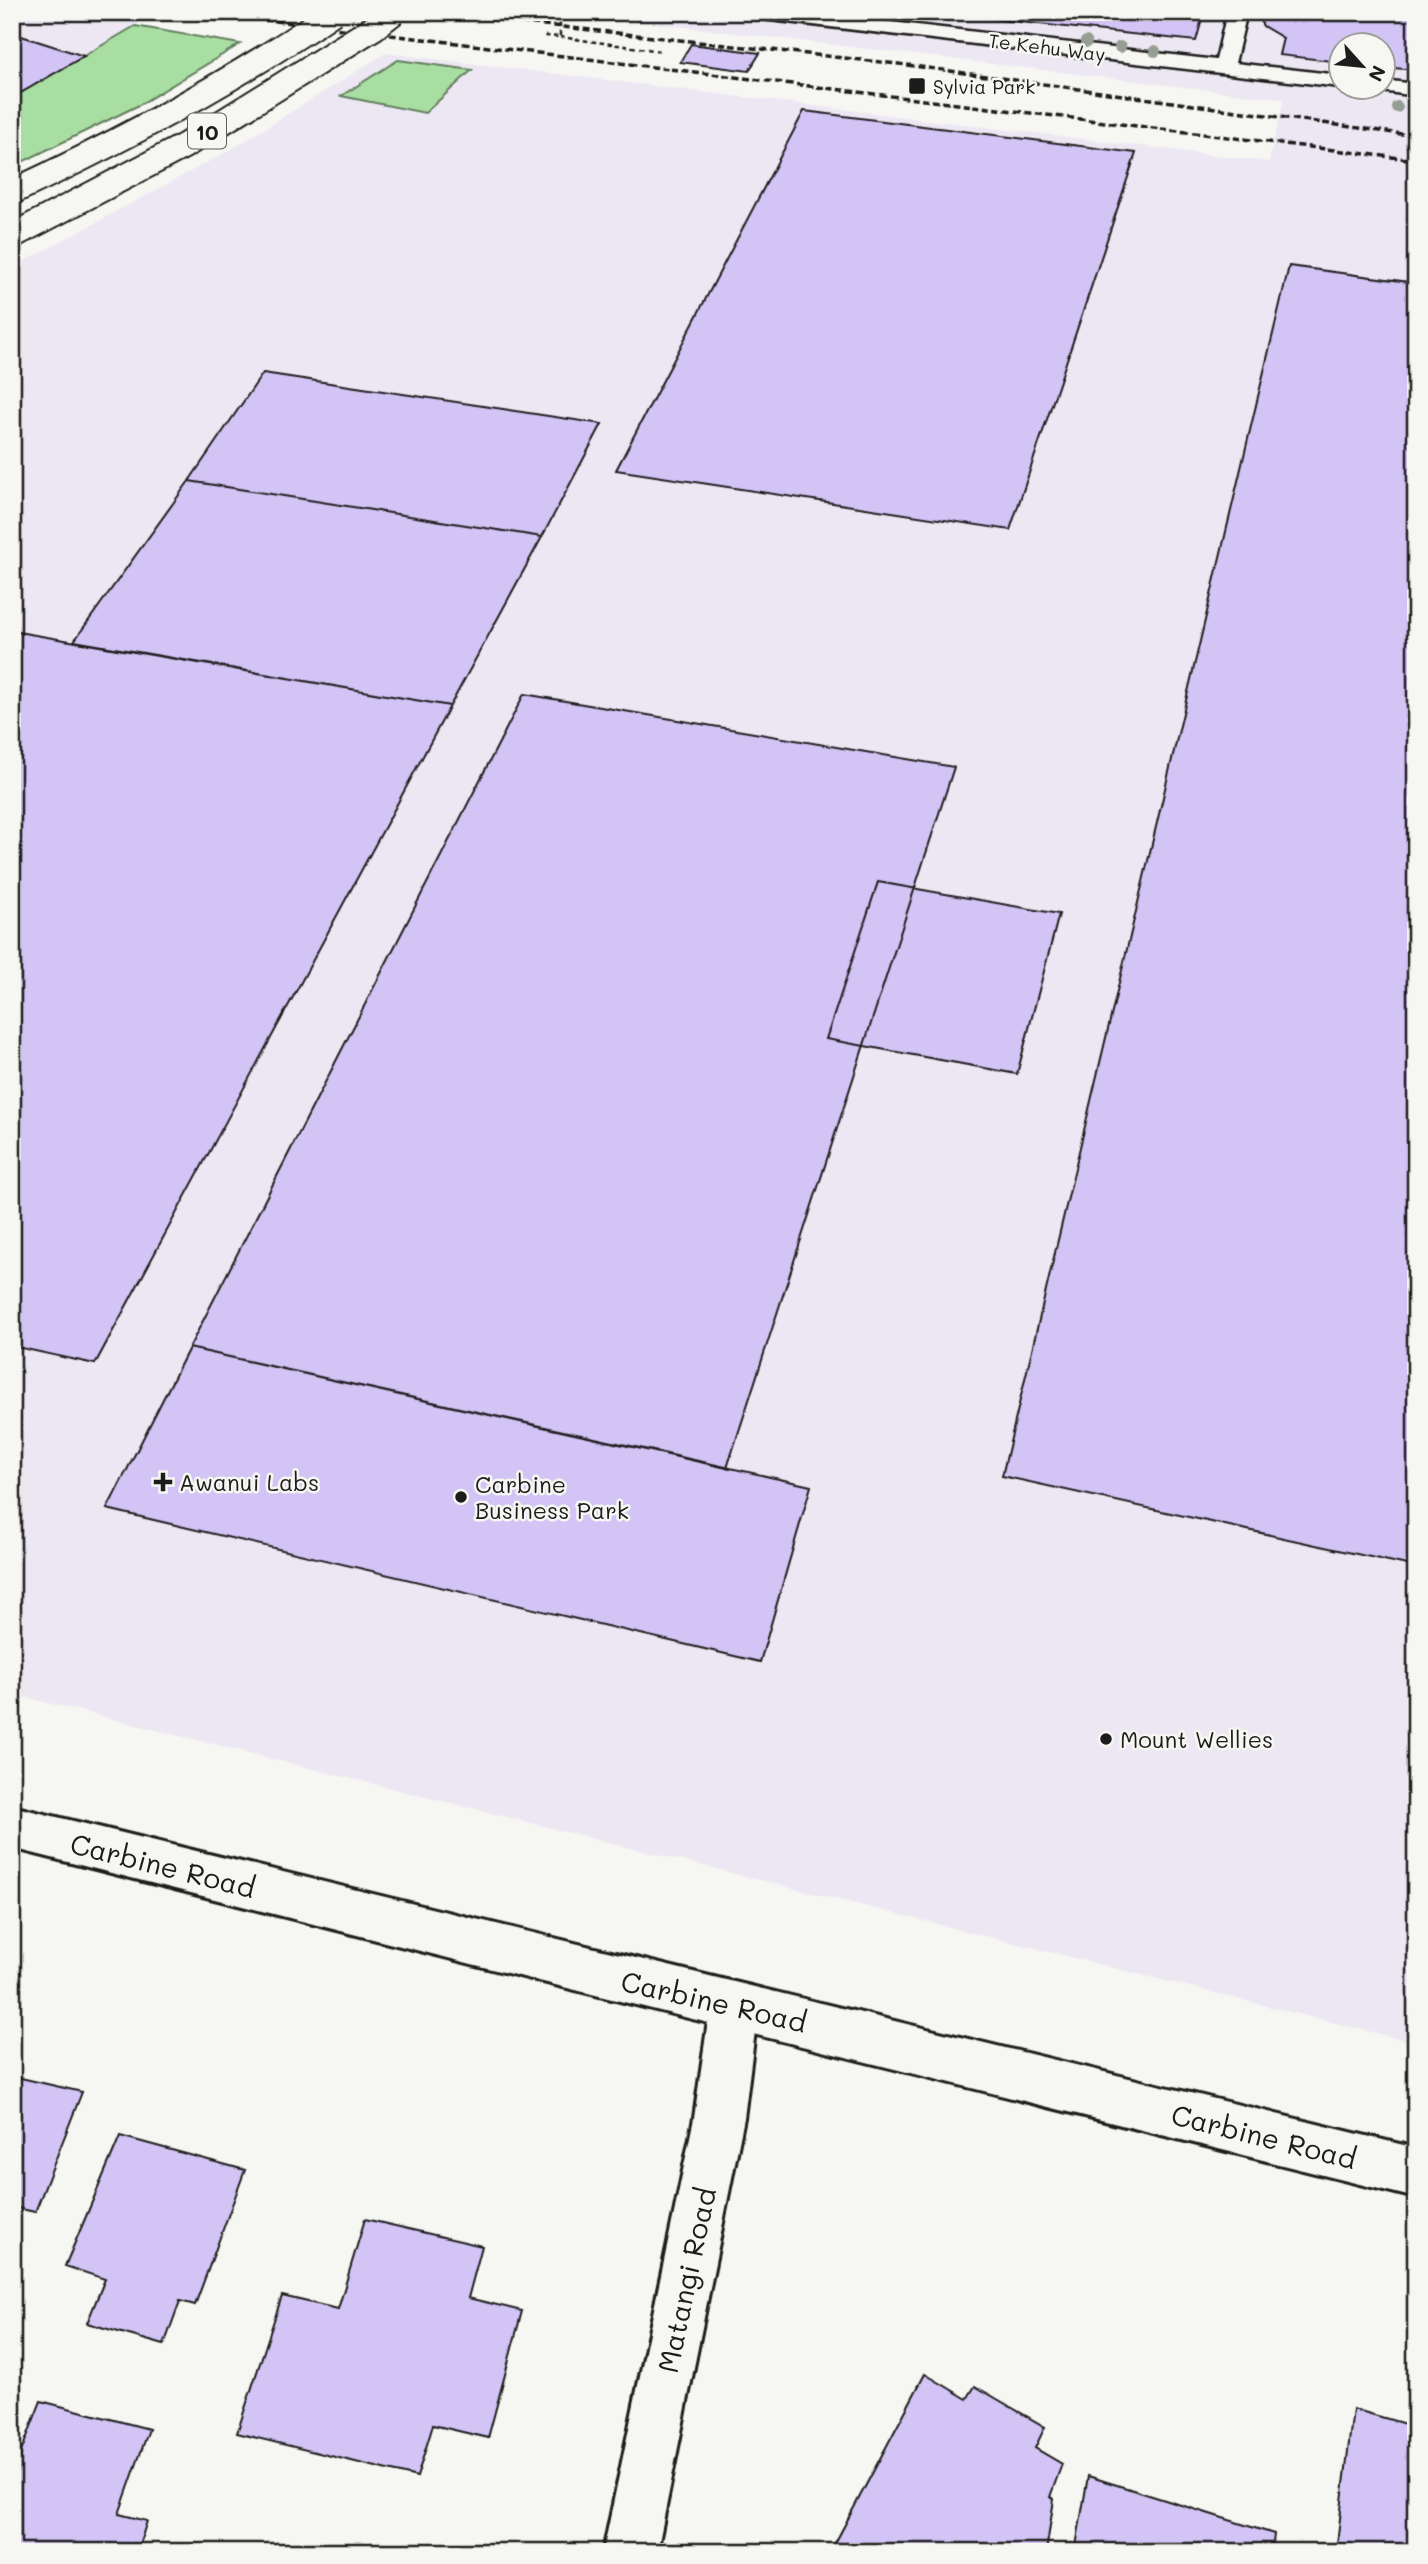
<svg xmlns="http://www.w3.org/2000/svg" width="1428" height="2564" viewBox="0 0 1428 2564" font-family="Mali,sans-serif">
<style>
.built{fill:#ece7f3;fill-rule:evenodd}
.green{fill:#a8dea1;stroke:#627d5e;stroke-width:2}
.building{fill:#d3c4f6;stroke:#1c1c1c;stroke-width:2}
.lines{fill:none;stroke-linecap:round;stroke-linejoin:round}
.service-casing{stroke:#1c1c1c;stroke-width:5}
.minor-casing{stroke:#1c1c1c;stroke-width:6}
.secondary-casing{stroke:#1c1c1c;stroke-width:6}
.path{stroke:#1c1c1c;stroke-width:2.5;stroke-dasharray:4.5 3.5;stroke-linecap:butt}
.service{fill:#f6f6f2;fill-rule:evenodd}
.minor{fill:#f6f6f2;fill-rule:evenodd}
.secondary{fill:#f6f6f2;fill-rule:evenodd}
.rail{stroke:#1c1c1c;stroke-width:3.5;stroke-dasharray:7 3.5;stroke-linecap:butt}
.primary-bridge-casing{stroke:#1c1c1c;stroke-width:28;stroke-linecap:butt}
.path-bridge{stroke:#1c1c1c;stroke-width:2.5;stroke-dasharray:4.5 3.5;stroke-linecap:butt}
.primary-bridge{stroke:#f6f6f2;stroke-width:24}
.tree{fill:#959e92}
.poi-dot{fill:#1c1c1c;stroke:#f6f6f2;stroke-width:2.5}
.labels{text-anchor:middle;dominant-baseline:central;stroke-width:5;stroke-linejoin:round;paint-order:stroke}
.far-street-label{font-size:19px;fill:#1c1c1c;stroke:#f6f6f2}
.far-poi-label{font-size:19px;fill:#1c1c1c;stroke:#f6f6f2;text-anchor:start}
.shield{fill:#f6f6f2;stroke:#5d5d5c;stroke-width:2}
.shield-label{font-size:21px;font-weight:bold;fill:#1c1c1c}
.poi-label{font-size:23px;fill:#1c1c1c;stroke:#f6f6f2;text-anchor:start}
.near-street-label{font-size:28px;fill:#1c1c1c;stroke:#f6f6f2}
</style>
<rect width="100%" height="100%" fill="#f6f6f2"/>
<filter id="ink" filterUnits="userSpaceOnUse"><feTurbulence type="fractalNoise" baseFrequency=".0143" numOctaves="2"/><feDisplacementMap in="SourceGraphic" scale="14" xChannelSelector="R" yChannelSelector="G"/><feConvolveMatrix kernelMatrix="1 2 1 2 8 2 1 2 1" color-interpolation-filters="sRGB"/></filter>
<g filter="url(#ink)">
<!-- built -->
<path class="built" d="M12,12H148L135,26L12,98Z
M561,12H1416V2043L12,1694V268L232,149L386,53L1269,162L1284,99ZM1340,46H1382V88H1340Z"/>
<!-- green -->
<path class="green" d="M135,26L240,44L139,105L12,167V98Z
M398,60L472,70L425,113L341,96Z"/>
<!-- building -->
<path class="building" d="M927,12H1204L1196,41Z
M1259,12H1416V70L1382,67V46H1340V62L1279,55L1283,38L1263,26L1258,17Z
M12,33L84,56L12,98Z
M691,44L760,53L749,71L680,62Z
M804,111L1136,153L1010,530L616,470Z
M1289,266L1416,283V1567L1002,1476Z
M263,373L602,424L542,537L189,481Z
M189,481L542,537L450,706L74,641Z
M12,631L450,706L95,1364L12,1346Z
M524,694L954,767L727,1468L189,1348Z
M878,882L1059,914L1017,1074L826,1039Z
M189,1348L811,1486L760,1662L107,1509Z
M12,2076L82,2092L35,2212L12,2207Z
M120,2136L245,2170L195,2305L180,2301L164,2345L87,2323L105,2279L65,2266Z
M365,2219L482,2246L468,2298L522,2311L488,2438L433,2425L417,2477L237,2433L282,2296L338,2309Z
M925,2374L967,2399L975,2386L1045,2427L1035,2448L1062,2464L1050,2497L1054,2499L1046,2552H840L833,2547Z
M41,2401L149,2429L119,2514L147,2521L137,2552H12V2475Z
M1353,2409L1416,2427V2552H1336Z
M1088,2476L1274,2534L1272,2552H1075Z"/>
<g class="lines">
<defs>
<path id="service" d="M744,12H804L1216,60L1227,12H1247L1235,63L1340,75V87L753,18Z
M1382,80L1416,84V96L1375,90L1373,88H1382Z"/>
<path id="minor" d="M734,1984L751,1991L758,2007L744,2118L657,2552H603L694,2118L710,2007L717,1991Z"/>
<path id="secondary" d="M12,1806L1416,2148V2198L543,1982L12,1848Z"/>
</defs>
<!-- service casing -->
<use href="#service" class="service-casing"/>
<!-- minor casing -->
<use href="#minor" class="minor-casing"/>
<!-- secondary casing -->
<use href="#secondary" class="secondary-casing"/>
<!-- path -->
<path class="path" d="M560,37L661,51"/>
<!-- service -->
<use href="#service" class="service"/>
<!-- minor -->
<use href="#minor" class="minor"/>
<!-- secondary -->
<use href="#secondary" class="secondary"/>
<!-- rail -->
<path class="rail" d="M202,12L1416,160
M427,12L907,65L1416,136"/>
<defs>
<path id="primary-bridge" d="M12,192C124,140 232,82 334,12
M12,236L184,146L375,27L394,12"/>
</defs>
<!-- primary-bridge casing -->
<use href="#primary-bridge" class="primary-bridge-casing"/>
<!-- path-bridge -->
<path class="path-bridge" d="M545,36L560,37V12"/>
<!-- primary-bridge -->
<use href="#primary-bridge" class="primary-bridge"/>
</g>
<!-- trees -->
<g class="tree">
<circle cx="1086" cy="42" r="6"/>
<circle cx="1120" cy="47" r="6"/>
<circle cx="1155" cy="51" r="6"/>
<circle cx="1397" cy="107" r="6"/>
</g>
</g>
<!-- markers -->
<g class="poi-dot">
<rect x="908" y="77" width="18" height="18" rx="3.5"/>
<path d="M159.5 1471.5h7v7h7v7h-7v7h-7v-7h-7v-7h7z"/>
<circle cx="461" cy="1497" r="7"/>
<circle cx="1106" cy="1739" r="7"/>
</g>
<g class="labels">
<!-- far-street labels -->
<g class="far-street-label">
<text transform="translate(1047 47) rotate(7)">Te Kehu Way</text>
</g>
<!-- far-poi labels -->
<g class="far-poi-label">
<text x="933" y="86">Sylvia Park</text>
</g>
<!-- shield labels -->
<rect class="shield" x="188" y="113.5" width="38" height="35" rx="5"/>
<g class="shield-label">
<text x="207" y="131">10</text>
</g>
<!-- poi labels -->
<g class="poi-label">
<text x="179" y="1482">Awanui Labs</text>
<text x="475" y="1484">Carbine<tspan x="475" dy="26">Business Park</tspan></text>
<text x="1120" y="1739">Mount Wellies</text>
</g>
<!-- near-street labels -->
<g class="near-street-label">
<text transform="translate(163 1865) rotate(14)">Carbine Road</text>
<text transform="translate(714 2001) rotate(13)">Carbine Road</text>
<text transform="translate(1264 2136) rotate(14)">Carbine Road</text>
<text transform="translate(686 2280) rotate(-78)">Matangi Road</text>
</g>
</g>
<!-- margin -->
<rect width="1428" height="2564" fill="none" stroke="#f6f6f2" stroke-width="42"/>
<rect x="21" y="21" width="1386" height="2522" fill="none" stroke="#1c1c1c" stroke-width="2.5" filter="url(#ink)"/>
<!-- north arrow -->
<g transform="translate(1362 66) rotate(117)"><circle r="33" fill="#f6f6f2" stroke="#9f9f9c" stroke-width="2"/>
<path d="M0-5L12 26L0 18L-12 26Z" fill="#1c1c1c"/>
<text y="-10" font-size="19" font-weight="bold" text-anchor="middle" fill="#1c1c1c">N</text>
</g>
</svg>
